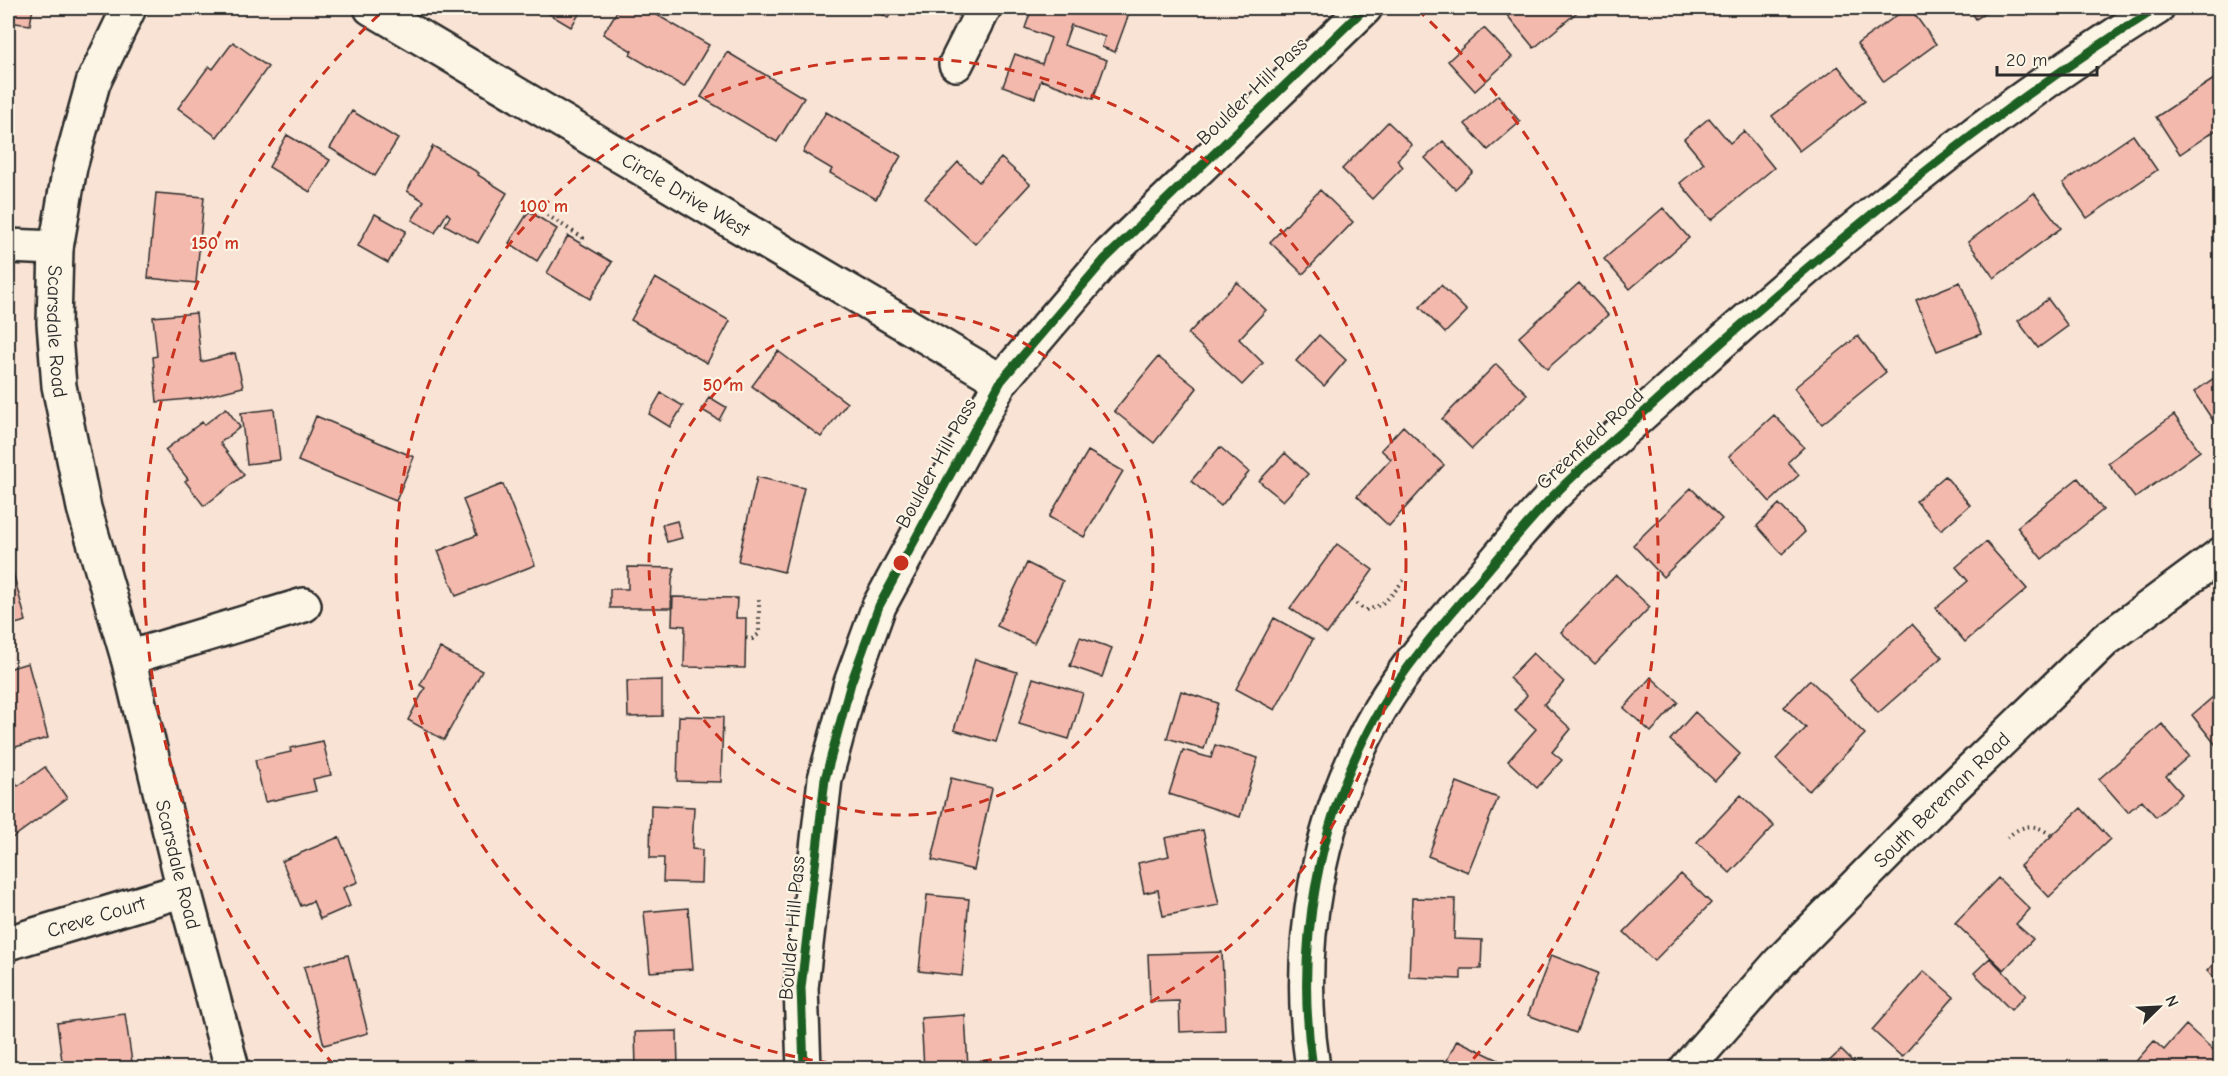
<svg xmlns="http://www.w3.org/2000/svg" width="2228" height="1076" viewBox="0 0 2228 1076" font-family="'Comic Neue',sans-serif">
<style>
.building{fill:#f3b9ad;stroke:#2b2b2b;stroke-width:1.5}
.lines{fill:none;stroke-linecap:round;stroke-linejoin:round}
.street-casing{stroke:#2b2b2b;stroke-width:38}
.secondary-casing{stroke:#2b2b2b;stroke-width:38}
.path{stroke:#2b2b2b;stroke-width:4;stroke-dasharray:1.5 4.5;stroke-linecap:butt}
.street{stroke:#fcf5e5;stroke-width:33}
.secondary{stroke:#fcf5e5;stroke-width:33}
.cycleway-casing{stroke:#fcf5e5;stroke-width:13}
.cycleway{stroke:#1b5e20;stroke-width:9}
.ring{fill:none;stroke:#c8321e;stroke-width:3;stroke-dasharray:10 8}
.labels{text-anchor:middle;dominant-baseline:central;stroke-width:4.5;stroke-linejoin:round;paint-order:stroke}
.street-label{font-size:20px;fill:#2b2b2b;stroke:#fcf5e5}
.centre{fill:#c8321e;stroke:#fcf5e5;stroke-width:3}
.ring-label{font-size:18px;text-anchor:middle;font-weight:bold;fill:#c8321e;stroke:#fcf5e5;stroke-width:4.5;stroke-linejoin:round;paint-order:stroke}
</style>
<rect width="100%" height="100%" fill="#f9e3d4"/>
<filter id="ink" filterUnits="userSpaceOnUse"><feTurbulence type="fractalNoise" baseFrequency=".0167" numOctaves="2"/><feDisplacementMap in="SourceGraphic" scale="12" xChannelSelector="R" yChannelSelector="G"/><feConvolveMatrix kernelMatrix="1 2 1 2 8 2 1 2 1" color-interpolation-filters="sRGB"/></filter>
<g filter="url(#ink)">
<!-- building -->
<path class="building" d="M8,8H33L30,25L8,22Z
M539,8H583L571,27Z
M619,8H645L709,45L684,87L630,55L632,51L603,34Z
M871,8H895L888,18Z
M1032,8H1131L1115,52L1102,47L1105,37L1071,25L1064,45L1107,60L1093,99L1041,80L1035,98L1003,86L1015,54L1042,64L1051,38L1025,28Z
M1516,8H1582L1534,48L1507,15Z
M1907,8H1910L1936,44L1884,82L1857,44Z
M1969,8H1994L1976,19Z
M1484,28L1512,57L1475,91L1448,61Z
M233,42L268,67L217,137L178,108L209,66L213,69Z
M727,52L804,98L777,142L701,97Z
M1838,66L1865,101L1799,151L1772,116Z
M2220,75V127L2180,154L2156,117Z
M1498,95L1520,122L1488,150L1465,124Z
M352,111L398,139L375,176L330,148Z
M826,112L901,156L876,199L830,173L832,169L803,152Z
M1709,118L1730,143L1744,131L1774,168L1711,220L1680,183L1704,163L1684,139Z
M1388,122L1412,145L1397,160L1403,167L1372,199L1342,169Z
M287,135L330,160L310,192L269,167Z
M2133,135L2157,170L2087,218L2063,183Z
M1443,141L1473,172L1455,189L1425,158Z
M433,146L479,173L478,175L507,193L478,243L445,225L450,216L447,213L435,233L412,220L424,201L407,191Z
M1001,158L1030,184L975,244L925,198L958,162L979,182Z
M1320,190L1353,222L1303,274L1270,242Z
M156,193L204,197L196,283L148,278Z
M2034,193L2061,228L1994,278L1968,242Z
M1663,208L1689,238L1630,289L1604,259Z
M529,211L557,229L537,261L509,243Z
M375,214L406,231L388,263L358,246Z
M568,236L612,262L590,299L547,273Z
M655,278L730,321L707,363L631,320Z
M1237,282L1266,310L1239,339L1263,363L1242,385L1188,334Z
M1960,282L1981,334L1937,351L1916,300Z
M1579,283L1608,315L1547,369L1519,337Z
M1441,285L1467,311L1445,333L1420,307Z
M2048,299L2068,326L2038,348L2018,321Z
M196,313L201,362L235,353L243,387L199,398L157,402L153,357L157,356L153,317Z
M1319,335L1346,360L1324,386L1296,361Z
M1858,336L1886,372L1822,424L1794,388Z
M778,351L847,403L821,437L752,386Z
M1158,357L1197,388L1154,443L1114,411Z
M1496,364L1527,394L1472,449L1442,419Z
M2220,374V427L2218,428L2194,392Z
M661,393L683,406L670,427L649,414Z
M709,397L726,407L719,420L702,410Z
M226,408L240,427L220,443L244,475L204,506L185,481L188,479L165,450L202,422L204,425Z
M274,409L280,460L247,464L241,413Z
M1774,415L1804,447L1788,462L1799,475L1770,502L1729,456Z
M2174,415L2200,451L2135,498L2108,463Z
M316,416L414,457L396,501L298,461Z
M1403,426L1444,465L1389,526L1357,496L1391,459L1381,450Z
M1220,447L1249,472L1221,506L1191,481Z
M1088,451L1123,471L1084,537L1049,517Z
M1285,453L1308,474L1283,501L1259,481Z
M1945,476L1970,505L1941,530L1916,501Z
M757,477L804,488L784,572L738,561Z
M2078,478L2103,510L2042,559L2017,527Z
M503,484L535,565L456,596L438,551L477,535L463,500Z
M1691,488L1722,519L1663,577L1633,545Z
M1779,504L1805,532L1782,554L1757,526Z
M677,521L682,538L667,542L662,525Z
M1986,542L2027,589L1965,642L1936,608L1968,581L1956,567Z
M1337,544L1373,570L1327,634L1290,608Z
M8,554L26,621L8,626Z
M1027,563L1063,581L1034,643L997,626Z
M628,567L675,568L672,579L671,608H610V589H628Z
M1616,575L1650,607L1595,664L1561,632Z
M673,597L737,598L736,618H746L745,668L684,667L685,626L672,625Z
M1274,618L1313,639L1275,710L1236,689Z
M1912,624L1942,657L1878,713L1850,680Z
M1080,637L1112,648L1102,677L1070,666Z
M440,648L482,671L444,740L408,720L425,688L420,685Z
M1533,653L1564,682L1544,704L1571,729L1552,752L1562,760L1537,788L1508,761L1536,729L1515,710L1527,695L1509,678Z
M975,659L1017,672L996,742L954,730Z
M28,663L48,738L8,749V669Z
M1651,677L1678,702L1651,732L1624,708Z
M1033,678L1083,693L1069,739L1019,724Z
M662,680V716L628,717L627,681Z
M1810,680L1865,734L1809,791L1776,759L1806,728L1784,707Z
M1181,691L1218,703L1204,749L1167,738Z
M2220,691V750L2192,715Z
M1695,712L1740,754L1715,781L1670,740Z
M679,716L723,717L721,782L677,781Z
M2162,724L2189,756L2166,776L2182,794L2156,817L2142,800L2128,812L2099,779Z
M323,741L331,775L313,779L316,791L265,802L255,760L291,752L290,748Z
M1215,745L1258,758L1240,817L1169,794L1183,750L1211,758Z
M45,767L67,798L8,841V782L13,778L18,786Z
M951,778L992,788L974,870L932,860Z
M1457,782L1498,798L1468,872L1428,856Z
M1741,795L1774,826L1730,873L1697,842Z
M651,805L694,807L692,849L702,850L701,883L663,882L664,858H650Z
M2081,808L2110,839L2049,897L2020,866Z
M1203,830L1219,905L1163,916L1158,890L1144,893L1138,863L1169,856L1165,838Z
M339,837L358,882L343,888L350,906L320,919L313,901L301,906L282,861Z
M1681,874L1711,903L1654,961L1624,932Z
M1998,878L2030,909L2016,924L2033,939L2004,970L1955,923Z
M927,895L969,899L962,976L919,971Z
M1412,898L1455,899L1454,939L1482,940L1481,969H1461V979L1409,977Z
M688,908L693,969L650,972L644,912Z
M1222,952L1225,1030L1180,1032L1179,1001L1150,1002L1148,954Z
M348,955L368,1033L324,1045L304,967Z
M1551,955L1598,973L1576,1033L1528,1015Z
M2220,957V983L2207,971Z
M1990,958L2026,995L2011,1010L1974,973Z
M1924,971L1954,997L1902,1057L1872,1030Z
M125,1014L132,1062L84,1068H63L57,1023Z
M965,1015L968,1068H924L921,1018Z
M2186,1025L2220,1056V1068H2130L2154,1041L2164,1050Z
M677,1031L678,1068H636L635,1032Z
M1457,1040L1515,1068H1443Z
M1841,1050L1859,1068H1822Z"/>
<g class="lines">
<defs>
<g id="street">
<path id="s1" d="M129,8L93,83L70,167L56,248L54,323L59,386L84,508L128,658L184,890L232,1068"/>
<path id="s2" d="M371,8L1001,381"/>
<path d="M956,64L984,8"/>
<path d="M8,246L56,248"/>
<path d="M128,658L304,605"/>
<path id="s3" d="M8,943L184,890"/>
<path d="M1313,1068C1294,947 1318,815 1380,709C1407,664 1442,624 1476,584C1502,554 1528,521 1556,493C1590,459 1627,428 1662,396C1817,255 1979,119 2157,8"/>
<path id="s4" d="M1687,1068L1780,962L1951,789L2105,640L2220,555"/>
</g>
<path id="secondary" d="M804,1068L801,988L825,779L851,683L879,606L1001,381L1105,259L1365,8"/>
</defs>
<!-- street casing -->
<use href="#street" class="street-casing"/>
<!-- secondary casing -->
<use href="#secondary" class="secondary-casing"/>
<!-- path -->
<path class="path" d="M547,215L583,238L580,243
M1351,600L1365,610C1385,607 1394,592 1406,577
M746,638L752,639L759,634V597
M2007,838C2022,824 2035,822 2052,836"/>
<!-- street -->
<use href="#street" class="street"/>
<!-- secondary -->
<use href="#secondary" class="secondary"/>
<defs>
<path id="cycleway" d="M804,1068L801,988L825,779L851,683L879,606L1001,381L1105,259L1365,8
M1313,1068C1294,947 1318,815 1380,709C1407,664 1442,624 1476,584C1502,554 1528,521 1556,493C1590,459 1627,428 1662,396C1817,255 1979,119 2157,8"/>
</defs>
<!-- cycleway casing -->
<use href="#cycleway" class="cycleway-casing"/>
<!-- cycleway -->
<use href="#cycleway" class="cycleway"/>
</g>
</g>
<!-- distance rings -->
<g class="ring">
<circle cx="901" cy="563" r="252"/>
<circle cx="901" cy="563" r="505"/>
<path d="M334 1065A757 757 0 0 1 385 9M1417 9A757 757 0 0 1 1468 1065"/>
</g>
<g class="labels">
<!-- street labels -->
<g class="street-label">
<text transform="translate(1252 91) rotate(-44)">Boulder Hill Pass</text>
<text stroke="none"><textPath href="#s2" startOffset="366">Circle Drive West</textPath></text>
<text stroke="none"><textPath href="#s1" startOffset="336">Scarsdale Road</textPath></text>
<text transform="translate(1590 439) rotate(-43)">Greenfield Road</text>
<text transform="translate(936 463) rotate(-61)">Boulder Hill Pass</text>
<text stroke="none"><textPath href="#s4" startOffset="370">South Bereman Road</textPath></text>
<text stroke="none"><textPath href="#s1" startOffset="884">Scarsdale Road</textPath></text>
<text stroke="none"><textPath href="#s3" startOffset="92">Creve Court</textPath></text>
<text transform="translate(792 928) rotate(-85)">Boulder Hill Pass</text>
</g>
</g>
<circle cx="901" cy="563" r="9" class="centre"/>
<g class="ring-label">
<text x="544" y="212">100 m</text>
<text x="215" y="249">150 m</text>
<text x="723" y="391">50 m</text>
</g>
<!-- margin -->
<rect width="2228" height="1076" fill="none" stroke="#fcf5e5" stroke-width="30"/>
<rect x="15" y="15" width="2198" height="1046" fill="none" stroke="#2b2b2b" stroke-width="2" filter="url(#ink)"/>
<!-- north arrow -->
<g transform="translate(2159 1007) rotate(66)" stroke="#fcf5e5" stroke-width="4.5" paint-order="stroke">
<path d="M0-4.5L10 22L0 15L-10 22Z" fill="#2b2b2b"/>
<text y="-9" font-size="16" font-weight="bold" text-anchor="middle" fill="#2b2b2b">N</text>
</g>
<!-- scale -->
<path d="M1997 66v9h100v-9" fill="none" stroke="#2b2b2b" stroke-width="3"/>
<text x="2006" y="66" font-size="18" fill="#2b2b2b" stroke="#fcf5e5" stroke-width="4.5" paint-order="stroke">20 m</text>
</svg>
